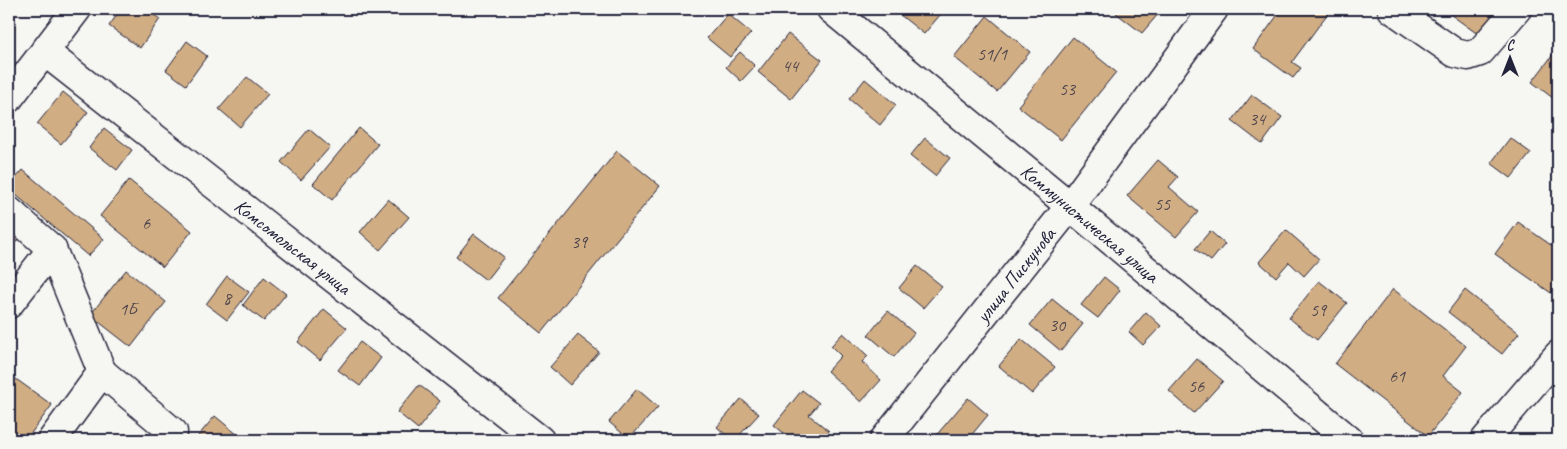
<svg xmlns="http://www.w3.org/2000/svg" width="1567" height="449" viewBox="0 0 1567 449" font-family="Caveat,sans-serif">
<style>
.building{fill:#d1ad83;stroke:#22223b}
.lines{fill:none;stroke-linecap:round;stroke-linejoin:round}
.minor-casing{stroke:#22223b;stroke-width:31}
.minor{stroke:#f6f6f2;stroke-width:28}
.labels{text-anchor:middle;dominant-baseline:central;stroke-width:4;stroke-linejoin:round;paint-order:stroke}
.number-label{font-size:18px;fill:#4e454d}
.street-label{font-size:20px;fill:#22223b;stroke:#f6f6f2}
</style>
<rect width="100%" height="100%" fill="#f6f6f2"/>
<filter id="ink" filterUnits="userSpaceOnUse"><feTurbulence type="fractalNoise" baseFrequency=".02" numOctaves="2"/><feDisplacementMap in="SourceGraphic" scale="10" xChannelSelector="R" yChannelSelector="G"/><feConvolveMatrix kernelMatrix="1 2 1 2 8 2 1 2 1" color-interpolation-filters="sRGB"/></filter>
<g filter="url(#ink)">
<!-- building -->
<path class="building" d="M121,9H145L160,19L140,48L109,26Z
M679,9H689L685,14Z
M903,9H945L924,34L899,14Z
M1120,9H1154L1159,13L1142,33L1116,13Z
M1282,9H1331L1292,62L1301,68L1293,78L1253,49Z
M1443,9H1499L1479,35Z
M728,14L751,33L730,57L707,38Z
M987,16L1030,52L997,92L954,57Z
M788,34L822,60L791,99L758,72Z
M1073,37L1116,72L1061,140L1018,106Z
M187,41L207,56L186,85L166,70Z
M740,52L755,66L741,81L726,67Z
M1555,52L1558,55V102L1532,82Z
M247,77L268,94L240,127L219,109Z
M865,79L896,105L880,125L849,99Z
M63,92L88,112L61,144L37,124Z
M1252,95L1282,117L1262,144L1232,121Z
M104,128L132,150L117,170L89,148Z
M359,128L378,144L332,200L313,184Z
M309,129L330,147L301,180L281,162Z
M925,138L950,158L935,176L910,156Z
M1510,138L1531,153L1511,178L1491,163Z
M617,151L660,186L541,333L498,298Z
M1158,160L1178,177L1169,187L1198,212L1176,237L1127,196Z
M23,170L104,239L88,256L9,189V186Z
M129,180L192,231L163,267L100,216Z
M388,199L409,217L380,250L360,232Z
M1518,222L1558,250V283L1551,293L1495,254Z
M9,230L19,238L9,251Z
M1286,230L1319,259L1304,276L1289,262L1276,277L1259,262Z
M1210,231L1225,244L1211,261L1195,249Z
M474,234L504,257L486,280L456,257Z
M917,266L942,286L923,308L899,288Z
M126,270L166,302L131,347L90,315Z
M227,276L249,292L227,320L206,304Z
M264,277L286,294L264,321L243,305Z
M1104,277L1120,290L1098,318L1081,305Z
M1319,281L1347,303L1317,340L1289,318Z
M1393,289L1466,346L1443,376L1463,392L1428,436L1335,364Z
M1465,290L1519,333L1502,354L1448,312Z
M1052,299L1083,324L1061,351L1030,325Z
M324,309L347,328L320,360L298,342Z
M888,311L914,333L894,357L868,335Z
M1146,312L1161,326L1143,345L1129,332Z
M843,333L868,356L862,362L881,380L861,402L827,371L841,356L831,346Z
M578,335L599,352L570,385L550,367Z
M1021,339L1055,367L1032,394L999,366Z
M360,342L381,358L360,386L338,370Z
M1197,359L1223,381L1194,413L1169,391Z
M9,374L52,405L26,440H9Z
M419,385L440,401L418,429L397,412Z
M637,389L658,407L629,439L609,422Z
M802,390L819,403L809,415L829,431L821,440H792L774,425Z
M968,398L988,415L969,438L972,440H936L934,438Z
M741,399L759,414L735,440H732L717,427Z
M215,416L244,440H203L198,436Z
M1298,435L1304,440H1294Z"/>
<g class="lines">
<defs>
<g id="minor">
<path id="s1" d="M831,9L1070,206L1349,440"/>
<path d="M1392,9L1455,53L1468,56L1480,52L1517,9"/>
<path id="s2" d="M45,52L540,440"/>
<path d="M9,98L77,9"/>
<path d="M9,211L52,249L9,304"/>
<path d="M102,372L173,432"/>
<path d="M52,440L102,372L52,249"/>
<path id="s3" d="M884,440L1070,206L1214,9"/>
<path d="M1485,440L1558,355"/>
</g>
</defs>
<!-- minor casing -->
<use href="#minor" class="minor-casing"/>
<!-- minor -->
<use href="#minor" class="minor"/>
</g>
</g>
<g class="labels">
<!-- number labels -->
<g class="number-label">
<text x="992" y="54">51/1</text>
<text x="790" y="66">44</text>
<text x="1067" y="89">53</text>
<text x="1257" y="119">34</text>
<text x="1162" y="204">55</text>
<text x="146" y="223">6</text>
<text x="579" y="242">39</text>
<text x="227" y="298">8</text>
<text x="128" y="309">1Б</text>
<text x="1318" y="310">59</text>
<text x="1057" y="325">30</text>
<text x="1397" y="376">61</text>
<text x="1196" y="386">56</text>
</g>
<!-- street labels -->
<g class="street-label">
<text stroke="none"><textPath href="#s1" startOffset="336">Коммунистическая улица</textPath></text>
<text stroke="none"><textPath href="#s2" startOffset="315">Комсомольская улица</textPath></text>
<text stroke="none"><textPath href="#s3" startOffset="211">улица Пискунова</textPath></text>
</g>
</g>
<!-- margin -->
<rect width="1567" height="449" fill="none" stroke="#f6f6f2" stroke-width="30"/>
<rect x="15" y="15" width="1537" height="419" fill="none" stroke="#22223b" stroke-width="2" filter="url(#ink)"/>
<!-- north arrow -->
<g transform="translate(1510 58)" stroke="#f6f6f2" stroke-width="4" paint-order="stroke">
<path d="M0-4L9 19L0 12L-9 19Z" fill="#22223b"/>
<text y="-8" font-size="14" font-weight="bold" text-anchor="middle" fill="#22223b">С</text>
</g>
</svg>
